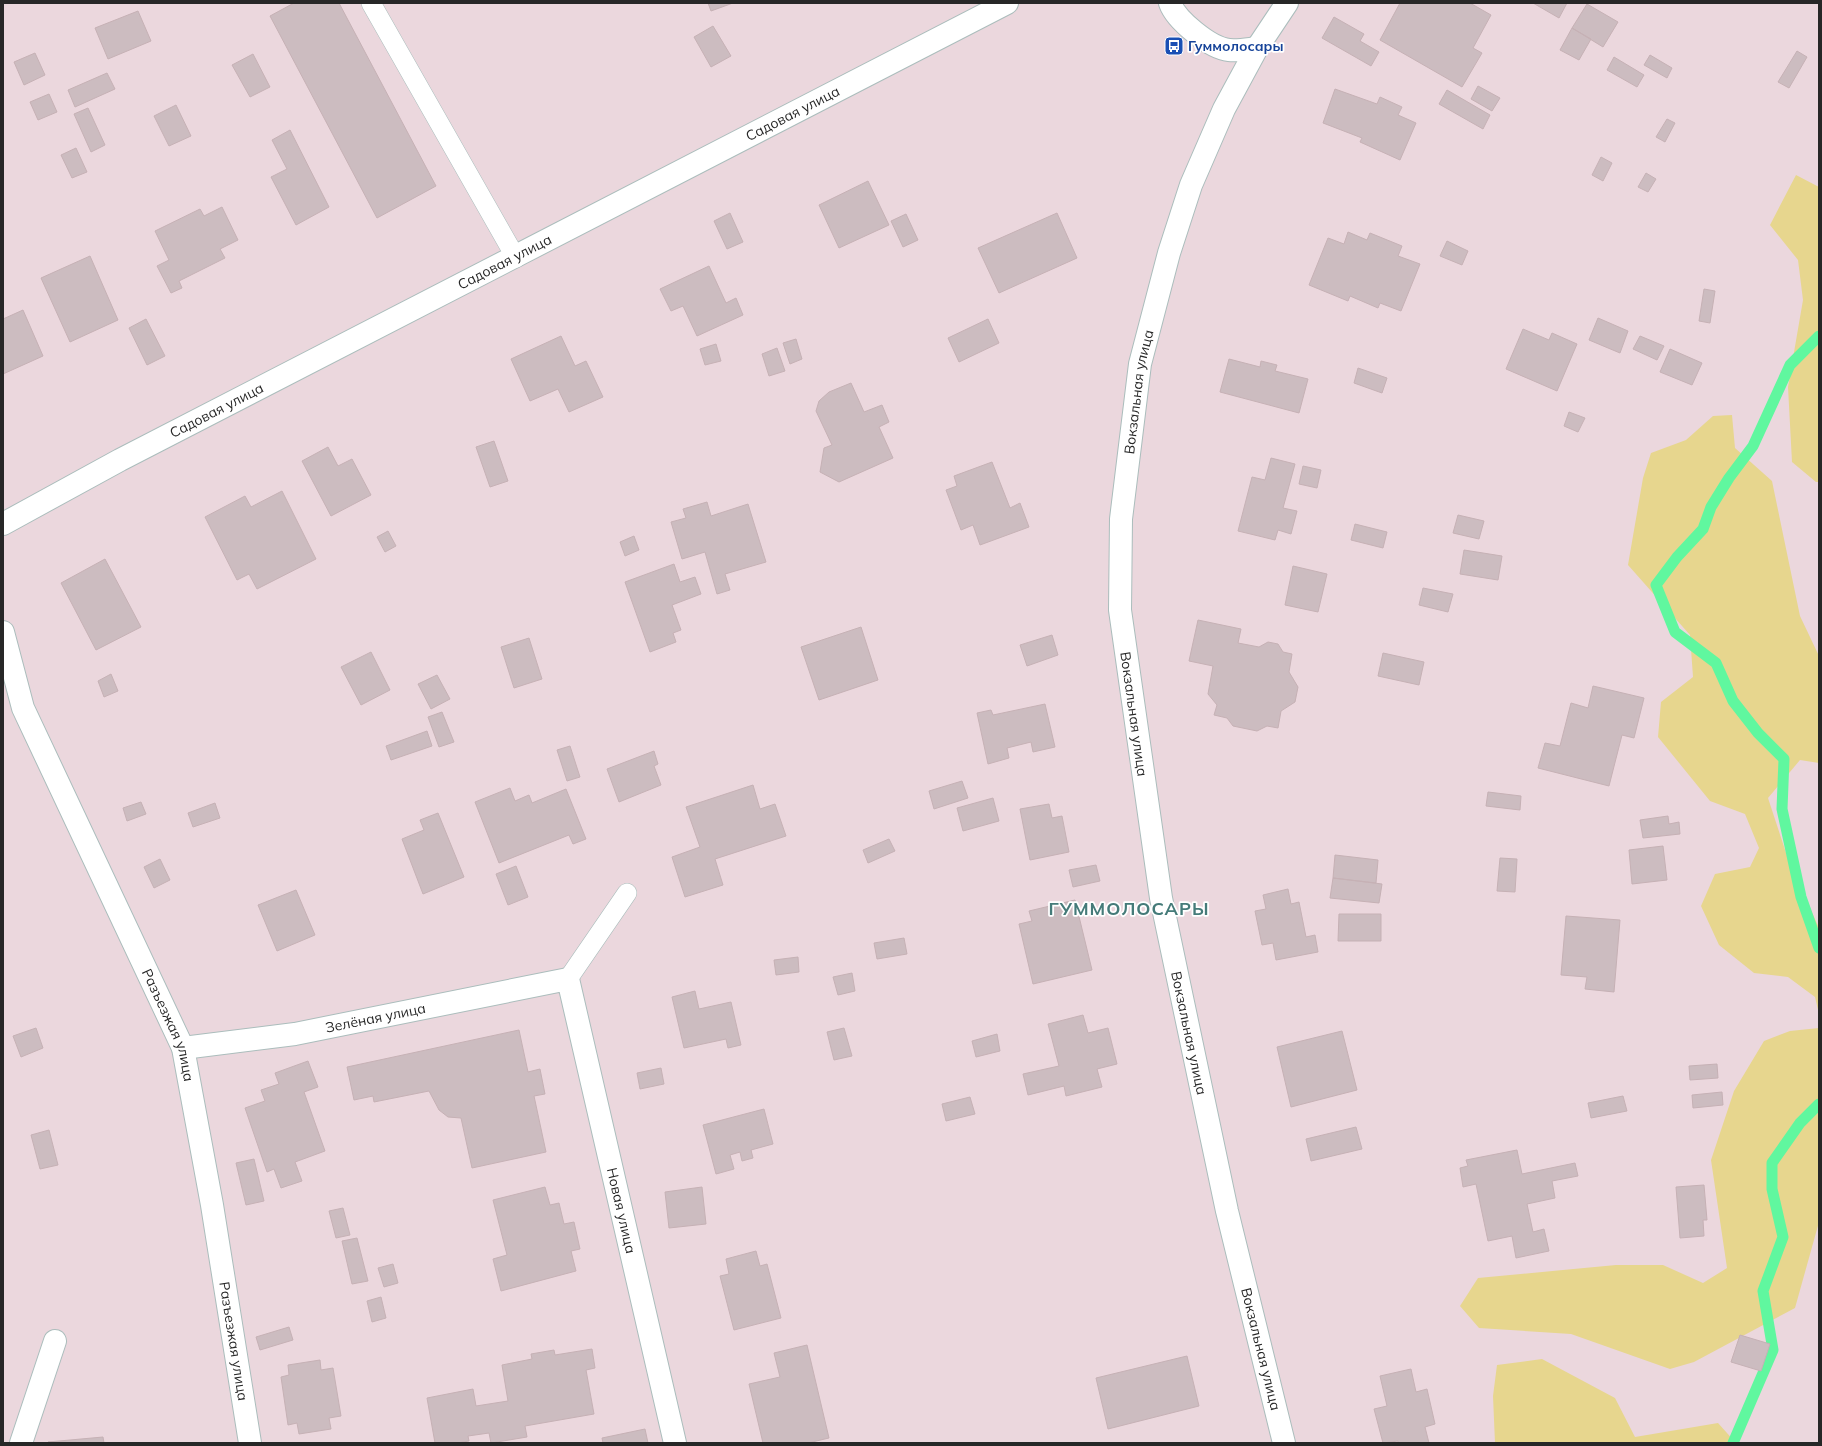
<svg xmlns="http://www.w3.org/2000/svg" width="1822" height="1446" viewBox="0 0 1822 1446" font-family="Mulish,sans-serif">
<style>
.green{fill:#e7d68e}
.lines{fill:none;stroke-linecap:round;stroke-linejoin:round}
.stream{stroke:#60f79f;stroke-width:11}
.building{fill:#ccbcc0;stroke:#c6b1b5}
.service-casing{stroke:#abbdbc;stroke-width:20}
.minor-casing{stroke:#abbdbc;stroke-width:24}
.service{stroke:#fff;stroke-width:19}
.minor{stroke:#fff;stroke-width:22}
.labels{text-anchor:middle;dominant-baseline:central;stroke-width:3.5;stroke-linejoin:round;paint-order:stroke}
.transit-label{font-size:14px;font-weight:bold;fill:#164399;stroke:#fff;text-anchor:start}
.street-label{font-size:14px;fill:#272727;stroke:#fff}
.district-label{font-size:18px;font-weight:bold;letter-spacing:1px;fill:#457b79;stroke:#fff}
</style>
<rect width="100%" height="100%" fill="#ebd7dd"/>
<!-- green -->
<path class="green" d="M1796,175L1819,187V482H1816L1792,462L1788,387L1803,300L1798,260L1770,225Z
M1732,415L1735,448L1772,481L1800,616L1819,656V763L1800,760L1768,798L1788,859L1819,928V1014L1815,997L1788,977L1754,973L1719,945L1701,906L1715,874L1750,867L1759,848L1745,814L1710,801L1658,737L1661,702L1693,677L1690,635L1628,565L1643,478L1651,453L1686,440L1713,416Z
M1819,1028V1222L1795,1308L1694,1362L1670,1369L1571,1334L1479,1328L1460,1306L1478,1278L1616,1265H1663L1703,1283L1727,1268L1711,1160L1734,1091L1764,1041L1790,1031Z
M1542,1359L1615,1398L1635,1437L1718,1423L1736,1443H1495L1493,1396L1497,1365Z"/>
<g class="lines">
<!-- stream -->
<path class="stream" d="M1819,336L1790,365L1753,446L1729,478L1711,507L1703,529L1677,557L1656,585L1675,632L1716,663L1733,701L1758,733L1784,759L1782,809L1801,897L1819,948
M1733,1443L1773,1350L1763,1291L1783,1237L1772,1189V1163L1800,1123L1819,1104"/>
</g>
<!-- building -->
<path class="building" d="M294,3H339L436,186L377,218L270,16Z
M708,3H733L711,11Z
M1400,3H1470L1491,15L1473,48L1482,53L1462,87L1380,40Z
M1533,3H1567L1559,18Z
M1587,4L1618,22L1603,47L1572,28Z
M138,11L151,41L108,59L95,28Z
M1334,17L1364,34L1360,41L1379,52L1371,66L1322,38Z
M713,26L731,56L711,67L694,37Z
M1572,28L1591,39L1579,60L1560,50Z
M1797,51L1807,57L1789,88L1778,82Z
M35,53L45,75L24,85L14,62Z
M253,54L270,87L250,97L232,65Z
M1650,55L1672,68L1667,78L1644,65Z
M1614,57L1644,75L1637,87L1607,70Z
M107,73L115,89L75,107L68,90Z
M1478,86L1500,98L1492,111L1471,99Z
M1335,89L1377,104L1380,97L1402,107L1398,115L1416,123L1400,160L1360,142L1362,138L1323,123Z
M1447,90L1490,115L1483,129L1439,104Z
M49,94L57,112L38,120L30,102Z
M176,105L191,136L169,146L154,116Z
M88,108L105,145L91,152L74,114Z
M1667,119L1675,123L1665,142L1656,137Z
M290,130L329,207L296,225L271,177L287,169L272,140Z
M76,148L87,172L72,178L61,155Z
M1601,157L1612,163L1603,181L1592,175Z
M1646,173L1656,179L1648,192L1638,187Z
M868,181L889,225L839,248L819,205Z
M222,207L238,240L220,249L225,258L179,281L182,288L171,293L157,266L169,260L155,231L200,209L204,216Z
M730,213L743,242L727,249L714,221Z
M1057,213L1077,258L999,293L978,248Z
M906,214L918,240L903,247L891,221Z
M1348,232L1367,240L1370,233L1402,246L1398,256L1420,264L1401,311L1380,303L1378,308L1350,296L1348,301L1309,285L1328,238L1344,244Z
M1447,241L1468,251L1462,265L1440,256Z
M90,256L118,320L70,342L41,278Z
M709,266L726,303L736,298L743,315L697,336L683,306L671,311L660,289Z
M1704,289L1715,291L1710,323L1699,321Z
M23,310L43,356L3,374V319Z
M1598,318L1628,331L1620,353L1589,340Z
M146,319L165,356L147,365L129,328Z
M988,319L999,343L959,362L948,338Z
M1523,329L1549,340L1552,333L1577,344L1557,391L1506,369Z
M561,336L575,366L586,361L603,397L569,412L558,389L530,401L511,359Z
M1640,336L1664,346L1657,360L1633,349Z
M796,339L802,359L790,364L783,343Z
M716,344L721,361L705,365L700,349Z
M777,348L785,371L769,376L762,354Z
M1670,349L1702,363L1692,385L1660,372Z
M1229,359L1260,367L1261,361L1277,365L1275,371L1308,379L1299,413L1220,392Z
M1358,368L1387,378L1382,393L1354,383Z
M851,383L864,412L882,405L889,422L879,427L893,458L839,482L820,472L824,448L832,445L816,411L819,401L829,392Z
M1569,412L1585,418L1578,432L1564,426Z
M494,441L508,481L490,487L476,447Z
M328,447L338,466L352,459L371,495L331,516L302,461Z
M1271,458L1295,464L1283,508L1297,511L1291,534L1278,530L1275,540L1238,531L1252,477L1265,480Z
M992,462L1010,508L1020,503L1029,527L980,545L973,525L961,530L946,490L957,486L954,476Z
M1303,466L1321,470L1317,488L1299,484Z
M282,491L316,559L257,589L249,574L237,580L205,517L245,496L251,507Z
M707,502L711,516L748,504L766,562L725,574L730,590L717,594L705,552L682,559L671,522L686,518L683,509Z
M1458,515L1484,521L1479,539L1453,533Z
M1355,524L1387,532L1383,548L1351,540Z
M388,531L396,546L385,552L377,537Z
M634,536L639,550L625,556L620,542Z
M1464,550L1502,556L1498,580L1460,574Z
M105,559L141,627L96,650L61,583Z
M674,564L680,582L695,577L701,594L672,605L681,630L673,633L676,642L650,652L625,582Z
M1293,566L1327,574L1318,612L1285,605Z
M1423,588L1453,594L1448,612L1419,605Z
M1198,620L1241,629L1238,643L1259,647L1268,642L1278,644L1283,652L1292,654L1289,672L1298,687L1295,702L1281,711L1278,728L1267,726L1257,731L1233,726L1227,718L1214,715L1217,705L1208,694L1213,666L1189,661Z
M861,627L878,680L819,700L801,647Z
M1052,635L1058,655L1027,666L1020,645Z
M529,638L542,679L514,688L501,647Z
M371,652L390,690L361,705L341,667Z
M1383,653L1424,662L1419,685L1378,676Z
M111,674L118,691L104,697L98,681Z
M437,675L450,699L431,709L418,684Z
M1593,686L1644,698L1634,738L1622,735L1609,786L1538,768L1545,743L1560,746L1571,703L1588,708Z
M1045,704L1055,747L1033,752L1031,742L1007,748L1009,758L988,764L977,713L991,710L993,715Z
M442,712L454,742L439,747L428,717Z
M427,731L432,746L391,760L386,746Z
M570,746L580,777L567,781L557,750Z
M654,751L658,764L654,766L661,785L619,802L607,769Z
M962,781L968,798L934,809L929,791Z
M753,785L760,809L775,804L786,836L715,859L723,885L685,897L672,857L700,847L686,807Z
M510,788L515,801L529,795L532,803L566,789L586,839L573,844L569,835L499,863L475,802Z
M1488,792L1521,796L1520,810L1486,806Z
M993,798L999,821L963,831L957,808Z
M141,802L146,814L127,821L123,808Z
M215,803L220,818L193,827L188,813Z
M1049,804L1052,818L1062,816L1069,852L1030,860L1020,809Z
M438,813L464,877L423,894L402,839L424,830L420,820Z
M1668,816L1669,824L1679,822L1680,834L1643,838L1640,820Z
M889,839L895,851L868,863L863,850Z
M1663,846L1667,880L1632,884L1629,850Z
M1335,855L1378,860L1376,883L1333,878Z
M1500,858L1517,859L1515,892L1497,891Z
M160,859L170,880L154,888L144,867Z
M1096,865L1100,881L1073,887L1069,870Z
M516,866L528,897L508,905L496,874Z
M1333,878L1382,884L1379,903L1330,898Z
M1288,889L1291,904L1299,902L1306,937L1315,935L1318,952L1276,960L1273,943L1262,945L1255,911L1266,909L1263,895Z
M296,890L315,935L277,951L258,905Z
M1075,900L1092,970L1033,984L1019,924L1032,921L1029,911Z
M1339,914H1381V941H1338Z
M1566,916L1620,920L1614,992L1585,989L1587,977L1561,975Z
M904,938L907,954L877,959L874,943Z
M798,957L799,972L776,975L774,960Z
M852,973L855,991L838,995L833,977Z
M695,991L699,1009L731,1002L741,1045L728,1048L726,1039L684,1048L672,997Z
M1083,1015L1088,1033L1108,1028L1117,1064L1097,1069L1102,1087L1066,1096L1064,1086L1028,1095L1023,1074L1059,1066L1048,1024Z
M36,1028L43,1048L21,1057L13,1036Z
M844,1028L852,1056L834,1060L827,1032Z
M519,1030L528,1072L540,1069L545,1094L534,1096L546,1152L472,1168L461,1118L448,1117L439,1110L429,1091L374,1102L373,1096L354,1100L347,1067Z
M1342,1031L1357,1090L1291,1107L1277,1047Z
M997,1034L1000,1051L976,1057L972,1041Z
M308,1061L318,1087L304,1092L325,1151L295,1162L302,1181L281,1188L274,1169L267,1172L245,1108L265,1101L261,1090L279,1084L275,1073Z
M1717,1064L1718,1078L1690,1080L1689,1066Z
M661,1068L664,1084L640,1089L637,1073Z
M1722,1092L1723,1105L1693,1108L1692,1095Z
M1623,1096L1627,1111L1591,1118L1588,1103Z
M970,1097L975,1114L946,1121L942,1104Z
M764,1109L773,1144L751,1150L753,1158L742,1161L740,1152L730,1155L734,1169L716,1174L703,1125Z
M1356,1127L1362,1149L1311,1161L1306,1139Z
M49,1130L58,1165L40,1169L31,1135Z
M1517,1150L1522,1174L1575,1163L1578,1176L1552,1181L1555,1198L1527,1204L1533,1232L1544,1229L1549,1251L1516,1258L1512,1236L1488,1241L1476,1184L1463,1187L1460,1168L1468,1166L1466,1160Z
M254,1159L264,1201L246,1205L236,1163Z
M1704,1185L1707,1220H1703L1704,1236L1680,1238L1676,1187Z
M545,1187L550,1205L559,1203L564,1224L574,1222L580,1249L571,1251L576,1271L501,1291L493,1259L507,1255L493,1200Z
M702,1187L706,1224L669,1228L665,1192Z
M343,1208L350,1235L336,1238L329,1211Z
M357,1238L368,1281L352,1284L342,1241Z
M756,1251L760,1266L767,1264L781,1318L734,1330L720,1276L729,1274L726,1259Z
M393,1264L398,1283L384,1287L378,1268Z
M381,1297L386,1318L372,1322L367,1301Z
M289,1327L293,1340L260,1350L256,1337Z
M1740,1335L1770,1344L1761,1371L1731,1362Z
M807,1345L829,1438L808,1443H763L749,1384L780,1377L774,1353Z
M592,1349L595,1368L586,1370L594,1414L525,1426L527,1437L491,1443L489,1433L468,1436L469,1441L457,1443H435L427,1398L473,1389L476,1406L508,1401L502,1365L532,1359L531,1354L554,1350L555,1355Z
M1187,1356L1199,1406L1108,1429L1096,1378Z
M320,1360L321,1370L333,1368L341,1416L329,1418L331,1429L299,1434L297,1423L288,1425L281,1377L289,1375L288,1365Z
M1411,1369L1416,1392L1427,1389L1435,1424L1425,1427L1429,1443H1398V1441L1383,1443L1374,1409L1387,1406L1380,1376Z
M645,1429L648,1443H603L602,1438Z
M103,1437L104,1443L48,1442Z"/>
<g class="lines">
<defs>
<path id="service" d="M371,3L516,258
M568,979L627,893"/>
<g id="minor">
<path d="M1170,3C1176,20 1210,48 1229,50C1238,51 1248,49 1257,48"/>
<path id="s1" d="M3,524L120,460L1007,3"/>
<path id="s2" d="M3,632L23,708L183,1048L212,1205L250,1443"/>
<path id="s3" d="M183,1048L295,1034L568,979L675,1443"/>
<path d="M21,1443L55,1341"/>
<path id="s4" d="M1284,1443L1227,1211L1161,898L1120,610L1121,519L1140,364L1169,253L1191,185L1224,109L1257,48L1287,3"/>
</g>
</defs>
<!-- service casing -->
<use href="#service" class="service-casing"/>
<!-- minor casing -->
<use href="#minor" class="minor-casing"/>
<!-- service -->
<use href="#service" class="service"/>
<!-- minor -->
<use href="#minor" class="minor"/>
</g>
<!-- icons -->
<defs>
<symbol id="bus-square" viewBox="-11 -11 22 22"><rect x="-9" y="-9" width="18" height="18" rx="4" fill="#1a4fb4" stroke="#fff"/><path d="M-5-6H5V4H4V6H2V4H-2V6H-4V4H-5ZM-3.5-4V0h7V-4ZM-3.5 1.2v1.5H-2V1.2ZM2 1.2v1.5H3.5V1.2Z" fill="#fff"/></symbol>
</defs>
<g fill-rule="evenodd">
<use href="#bus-square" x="1163" y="35" width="22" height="22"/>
</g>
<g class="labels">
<!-- transit labels -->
<g class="transit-label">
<text x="1188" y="46">Гуммолосары</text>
</g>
<!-- street labels -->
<g class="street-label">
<text stroke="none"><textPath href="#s1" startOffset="890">Садовая улица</textPath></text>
<text stroke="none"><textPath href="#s1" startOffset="566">Садовая улица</textPath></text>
<text stroke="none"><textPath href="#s4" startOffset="1069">Вокзальная улица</textPath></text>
<text stroke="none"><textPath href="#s1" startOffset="242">Садовая улица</textPath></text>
<text transform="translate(1134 714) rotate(82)">Вокзальная улица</text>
<text stroke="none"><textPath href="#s3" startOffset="195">Зелёная улица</textPath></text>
<text stroke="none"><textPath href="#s2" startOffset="428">Разъезжая улица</textPath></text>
<text transform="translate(1189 1033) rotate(78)">Вокзальная улица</text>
<text stroke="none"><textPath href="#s3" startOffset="629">Новая улица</textPath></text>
<text stroke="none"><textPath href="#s2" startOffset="752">Разъезжая улица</textPath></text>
<text transform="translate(1261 1349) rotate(76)">Вокзальная улица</text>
</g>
<!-- district labels -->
<g class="district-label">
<text x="1129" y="908">ГУММОЛОСАРЫ</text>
</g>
</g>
<!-- border -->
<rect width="1822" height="1446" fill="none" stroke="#272727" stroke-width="8"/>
</svg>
